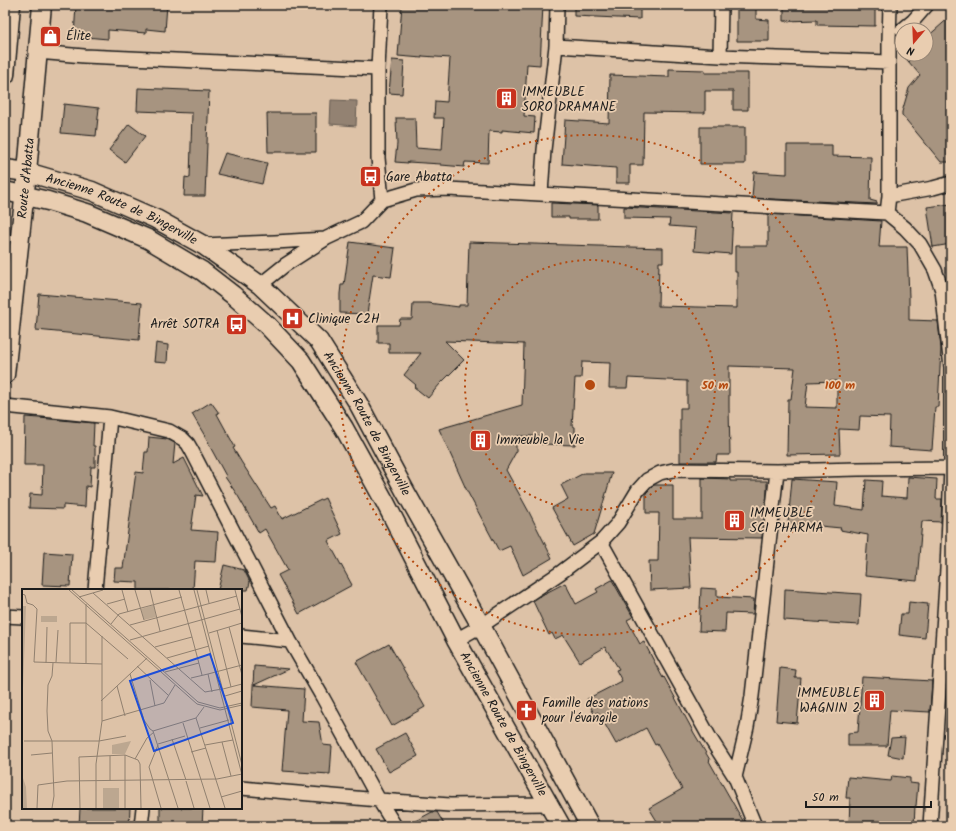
<svg xmlns="http://www.w3.org/2000/svg" width="956" height="831" viewBox="0 0 956 831" font-family="Kalam,sans-serif">
<style>
.water{fill:#938272;stroke:#635950}
.building{fill:#a79480;stroke:#1c1c1c;fill-rule:evenodd}
.lines{fill:none;stroke-linecap:round;stroke-linejoin:round}
.street-casing{stroke:#1c1c1c;stroke-width:16}
.secondary-casing{stroke:#1c1c1c;stroke-width:21}
.street{stroke:#e9cdb0;stroke-width:13}
.secondary{stroke:#e9cdb0;stroke-width:18}
.ring{fill:none;stroke:#b54a10;stroke-width:2;stroke-dasharray:2 4}
.labels{text-anchor:middle;dominant-baseline:central;stroke-width:3.5;stroke-linejoin:round;paint-order:stroke}
.poi-label{font-size:13px;fill:#1c1c1c;stroke:#e9cdb0;text-anchor:start}
.street-label{font-size:13px;fill:#1c1c1c;stroke:#e9cdb0}
.inset-road{fill:none;stroke:#90806f;stroke-width:1}
.view{fill:#1d4ed8;fill-opacity:0.15;stroke:#1d4ed8;stroke-width:2}
.inset-edge{fill:none;stroke:#1c1c1c;stroke-width:2}
.centre{fill:#b54a10;stroke:#e9cdb0;stroke-width:2}
.ring-label{font-size:12px;text-anchor:middle;font-weight:bold;fill:#b54a10;stroke:#e9cdb0;stroke-width:3.5;stroke-linejoin:round;paint-order:stroke}
</style>
<rect width="100%" height="100%" fill="#ddc2a7"/>
<filter id="ink" filterUnits="userSpaceOnUse"><feTurbulence type="fractalNoise" baseFrequency=".025" numOctaves="2"/><feDisplacementMap in="SourceGraphic" scale="8" xChannelSelector="R" yChannelSelector="G"/><feConvolveMatrix kernelMatrix="1 2 1 2 8 2 1 2 1" color-interpolation-filters="sRGB"/></filter>
<g filter="url(#ink)">
<!-- water -->
<path class="water" d="M331,100L357,101L356,126L330,124Z"/>
<!-- building -->
<path class="building" d="M76,5H167L165,31L146,29V33L108,30V39L74,36Z
M402,5H543L540,65L527,64L524,116L535,117L534,133L502,130V132L489,131L488,163L465,162L464,167L441,165V164L408,162V163L395,162L397,144L396,118H415L416,148L442,150L444,118H434L435,101L447,102L450,58L422,56V58L398,56Z
M574,5H640V19L574,16Z
M737,5H756V19L769,20V41H737Z
M784,5H875V26L817,25V20L784,21Z
M951,16V162H941L902,115V112L909,88L920,75L902,54H926V38Z
M392,60L404,61L402,94L389,93Z
M669,69L705,70V73H748V110H733V91H705V113L644,112L643,165H630V183H616V168L562,164L565,120L609,123L610,75L669,77Z
M138,88L209,91L205,196H184L185,177L190,178L192,113L137,111Z
M64,104L99,108L96,136L61,133Z
M267,113H316V152H268Z
M129,124L145,136L125,162L109,150Z
M700,127H745V164H700Z
M787,145H832V156L871,157L870,200L877,202V204L752,198L754,172L787,174Z
M225,153L267,163L262,184L217,174Z
M551,203L598,205V219H569V217H551Z
M951,204V244L933,247L927,207Z
M624,207L733,213L731,254L694,251L696,228L669,226L670,219L624,218Z
M768,214L881,221L879,247H907L909,297V320L938,321L941,348L938,407H935L932,450L889,447L890,417L860,416L859,430L839,429L840,454L787,455L788,399H791L795,368L729,366V407L730,455H717L716,462H680V408H687V381L628,378L627,388H609L610,363L582,362L581,378H575L572,426L575,427V445L541,444L542,436H516V452L506,470L529,512L552,558L523,575L510,546L499,551L467,491L439,429L522,405L524,344L445,341L464,360L440,384L428,398L414,387L416,385L404,375L421,353H389V343H378V325H399L400,319H412L413,303H428L459,307V305H467L469,242L663,248V262H659L658,306L737,308V272H735V246H768ZM837,381V408L805,407L808,382Z
M350,242L395,248L391,277L373,275L367,314L340,313V294L341,285H344Z
M39,294L142,303L139,340L36,330Z
M156,343L168,345L167,363L154,362Z
M211,402L219,413L217,414L235,447L233,448L242,463L271,508L275,506L282,519L325,498L342,534L328,541L352,585L299,614L278,575L288,570L265,529L259,533L238,496L225,477L226,476L208,443H209L192,414Z
M25,417L39,418L94,423L93,446H95V467H91L90,487L86,486L85,507L63,505V509L29,508L30,494L42,495L43,465H24Z
M149,437L167,439L175,443L173,464L184,458L203,496L196,495L191,530L218,532L216,562L195,561L193,590H138V582L114,581L115,568H123L136,472L143,473L145,452H148Z
M584,473H612L594,534L573,546L552,508L568,499L561,485Z
M908,477L937,479L936,499H942L941,522L922,521L917,581L865,576L868,535L840,530L841,528L788,523L792,479L837,482L835,506L864,510L866,480L882,481L881,496L907,498Z
M702,478L730,479V481H767V493L762,538L688,537L691,588L650,590L649,561H658L659,513H646V493L654,485H673V519H702Z
M44,552L72,554L70,586L42,585Z
M224,565L244,570L250,582L248,590H218Z
M612,580L633,617L627,620L640,644L644,642L656,665L663,678L664,677L694,733L710,760L709,761L746,826H660L649,808L682,789L657,744L655,745L646,728L616,744L598,712L594,714L587,699L622,681L616,670L619,669L605,647L580,662L563,635L555,639L552,633L549,635L533,601L542,595L565,583L576,604L598,592L596,589Z
M701,588L717,589V597L754,599L753,614L726,613L725,632L699,631Z
M785,589L861,594L859,625L784,620Z
M909,602L928,604L925,638L899,635L901,614H908Z
M389,644L425,707L392,726L356,662Z
M254,666L289,669L254,685L304,689L302,721L319,722L323,745L332,746L330,774L282,771L287,710L252,707Z
M780,668L796,670L795,678H801L797,723L776,721Z
M862,677L932,681L930,712L890,710L887,746H848V733L858,732Z
M405,733L418,756L389,772L376,749Z
M905,737L903,758L888,755L891,738Z
M892,776L910,778V783L918,784L916,806H915L914,826H849L850,798H846L848,777L891,781Z
M80,808H130L129,826H79Z
M160,808H203L202,826H160Z
M432,812H437L445,826H406Z"/>
<g class="lines">
<defs>
<path id="street" d="M902,30L913,21L927,5
M556,46L720,56L889,62
M37,52L84,56L378,69
M720,56L721,5
M541,193L544,150L556,46L557,5
M889,196L933,188L951,183
M382,200L416,190L448,189L887,213L905,228L920,244L935,270L942,290L951,367V468L947,569L930,826
M887,213L889,196V41L890,5
M203,245L275,242L325,239
M260,285L285,265L327,238L361,222L382,200L378,158V69L381,5
M5,406L110,417L169,431L183,439L188,444L192,451L290,641L323,698L379,800L395,826
M601,542L710,738L735,777L755,826
M95,590L110,417
M5,616L23,617
M241,636L290,641
M456,640L481,626L560,573L601,542L618,523L638,490L647,480L660,473L673,470L777,471L858,469L951,468
M735,777L747,727L752,696L777,471
M241,788L379,800L450,805L549,804
M141,826L143,808"/>
<g id="secondary">
<path d="M5,75L11,5"/>
<path id="s1" d="M5,169L27,172L92,191L156,219L203,245L260,285L319,341L358,403L405,491L481,626L590,826"/>
<path id="s2" d="M5,191L48,201L87,213L148,239L202,271L233,295L267,325L301,361L344,428L385,502L456,640L561,826"/>
<path id="s3" d="M5,375L27,172L42,5"/>
</g>
</defs>
<!-- street casing -->
<use href="#street" class="street-casing"/>
<!-- secondary casing -->
<use href="#secondary" class="secondary-casing"/>
<!-- street -->
<use href="#street" class="street"/>
<!-- secondary -->
<use href="#secondary" class="secondary"/>
</g>
</g>
<!-- distance rings -->
<g class="ring">
<circle cx="590" cy="385" r="125"/>
<circle cx="590" cy="385" r="250"/>
</g>
<!-- icons -->
<defs>
<symbol id="shop-square" viewBox="-11 -11 22 22"><rect x="-9" y="-9" width="18" height="18" rx="4" fill="#c8321e" stroke="#e9cdb0"/><path d="M-5-2.5h2.3a2.7 3.5 0 0 1 5.4 0H5L5.5 6h-11ZM-1.5-2.5h3a1.5 2.3 0 0 0-3 0Z" fill="#fff"/></symbol>
<symbol id="building-square" viewBox="-11 -11 22 22"><rect x="-9" y="-9" width="18" height="18" rx="4" fill="#c8321e" stroke="#e9cdb0"/><path d="M-4-6H4V6H1V3H-1V6H-4ZM-2.5-4.3h1.7v1.8h-1.7ZM.8-4.3h1.7v1.8H.8ZM-2.5-1h1.7V.8h-1.7ZM.8-1h1.7V.8H.8Z" fill="#fff"/></symbol>
<symbol id="bus-square" viewBox="-11 -11 22 22"><rect x="-9" y="-9" width="18" height="18" rx="4" fill="#c8321e" stroke="#e9cdb0"/><path d="M-5-6H5V4H4V6H2V4H-2V6H-4V4H-5ZM-3.5-4V0h7V-4ZM-3.5 1.2v1.5H-2V1.2ZM2 1.2v1.5H3.5V1.2Z" fill="#fff"/></symbol>
<symbol id="hospital-square" viewBox="-11 -11 22 22"><rect x="-9" y="-9" width="18" height="18" rx="4" fill="#c8321e" stroke="#e9cdb0"/><path d="M-5-5h3v3.5h4V-5h3V5h-3V1.5h-4V5h-3Z" fill="#fff"/></symbol>
<symbol id="church-square" viewBox="-11 -11 22 22"><rect x="-9" y="-9" width="18" height="18" rx="4" fill="#c8321e" stroke="#e9cdb0"/><path d="M-1.2-6h2.4v3.5h3.3v2.4h-3.3V6h-2.4V-.1h-3.3v-2.4h3.3Z" fill="#fff"/></symbol>
</defs>
<g fill-rule="evenodd">
<use href="#shop-square" x="38" y="24" width="25" height="25"/>
<use href="#building-square" x="494" y="86" width="25" height="25"/>
<use href="#bus-square" x="358" y="164" width="25" height="25"/>
<use href="#hospital-square" x="280" y="306" width="25" height="25"/>
<use href="#bus-square" x="224" y="312" width="25" height="25"/>
<use href="#building-square" x="468" y="428" width="25" height="25"/>
<use href="#building-square" x="722" y="508" width="25" height="25"/>
<use href="#building-square" x="862" y="688" width="25" height="25"/>
<use href="#church-square" x="514" y="698" width="25" height="25"/>
</g>
<g class="labels">
<!-- poi labels -->
<g class="poi-label">
<text x="66" y="36">Élite</text>
<text x="522" y="92">IMMEUBLE<tspan x="522" dy="15">SORO DRAMANE</tspan></text>
<text x="386" y="177">Gare Abatta</text>
<text x="308" y="319">Clinique C2H</text>
<text x="220" y="324" text-anchor="end">Arrêt SOTRA</text>
<text x="496" y="440">Immeuble la Vie</text>
<text x="750" y="513">IMMEUBLE<tspan x="750" dy="15">SCI PHARMA</tspan></text>
<text x="860" y="693" text-anchor="end">IMMEUBLE<tspan x="860" dy="15">WAGNIN 2</tspan></text>
<text x="542" y="703">Famille des nations<tspan x="542" dy="15">pour l'évangile</tspan></text>
</g>
<!-- street labels -->
<g class="street-label">
<text stroke="none"><textPath href="#s3" startOffset="198">Route d'Abatta</textPath></text>
<text stroke="none"><textPath href="#s1" startOffset="124">Ancienne Route de Bingerville</textPath></text>
<text stroke="none"><textPath href="#s1" startOffset="460">Ancienne Route de Bingerville</textPath></text>
<text stroke="none"><textPath href="#s2" startOffset="764">Ancienne Route de Bingerville</textPath></text>
</g>
</g>
<!-- overview -->
<g transform="translate(22 589)">
<rect width="220" height="220" fill="#ddc2a7"/>
<path d="M132,16L134,28L122,31L119,20ZM0,17H4L0,126ZM19,27H35V33H19ZM109,152L103,165H90V156ZM0,186L4,198L5,219H0ZM81,199H97V219H81Z" fill="#bca790"/>
<path class="inset-road" d="M47,1L175,115L198,121L220,116M50,1L176,113L198,119L220,114M100,1L106,23M113,1L122,31M128,1L138,42M172,1L220,186M175,1L220,176M184,1L187,14M213,1L220,28M71,4L183,103L200,100M0,5L3,6L5,14L11,16L15,20L12,73L80,75M57,8L81,1M85,15L103,10M89,35L97,25L160,8M108,36L215,7M207,38L220,34M195,41L209,98M187,44L207,38L220,86M170,48L180,86M108,51L218,20M133,58L170,48L157,1M145,69L187,57M34,73L36,41M24,74L25,38M48,74V34H64L106,70M64,74V15M115,77L146,106M143,83L177,74M108,85L122,131L128,140L131,142L174,129M186,85L220,76M169,89L186,85L190,103M128,91L133,117M95,97L103,127M201,100L220,95M203,107L220,102M79,112L125,69M182,118L174,129L203,219M80,132L142,114L153,96M161,134L188,219M178,139L207,131M131,142L156,219M150,150L164,191M2,152H77L104,147M200,153L209,187M136,155L163,147M136,156L127,178L139,219M183,156L211,151M169,163L184,159M9,166L30,164M103,166V219M113,170L125,149L132,143M88,192V167M164,192L172,219M199,208L220,202M15,219L16,196L45,192L195,190L220,185M30,219L32,207L30,152L26,142L25,122L26,96L30,87L31,74M58,219L57,168L103,166L116,171L118,175L119,219M74,219V175L80,132V47"/>
<path class="view" d="M188,65L211,134L132,162L108,92Z"/>
<rect width="220" height="220" class="inset-edge"/>
</g>
<circle cx="590" cy="385" r="6" class="centre"/>
<g class="ring-label">
<text x="715" y="389">50 m</text>
<text x="840" y="389">100 m</text>
</g>
<!-- margin -->
<rect width="956" height="831" fill="none" stroke="#e9cdb0" stroke-width="20"/>
<rect x="10" y="10" width="936" height="811" fill="none" stroke="#1c1c1c" stroke-width="1.5" filter="url(#ink)"/>
<!-- north arrow -->
<g transform="translate(914 42) rotate(199)"><circle r="19" fill="#e9cdb0" stroke="#978675"/>
<path d="M0-3L7 15L0 10L-7 15Z" fill="#c8321e"/>
<text y="-6" font-size="11" font-weight="bold" text-anchor="middle" fill="#1c1c1c">N</text>
</g>
<!-- scale -->
<path d="M806 801v6h125v-6" fill="none" stroke="#1c1c1c" stroke-width="2"/>
<text x="812" y="801" font-size="12" fill="#1c1c1c" stroke="#e9cdb0" stroke-width="3" paint-order="stroke">50 m</text>
</svg>
